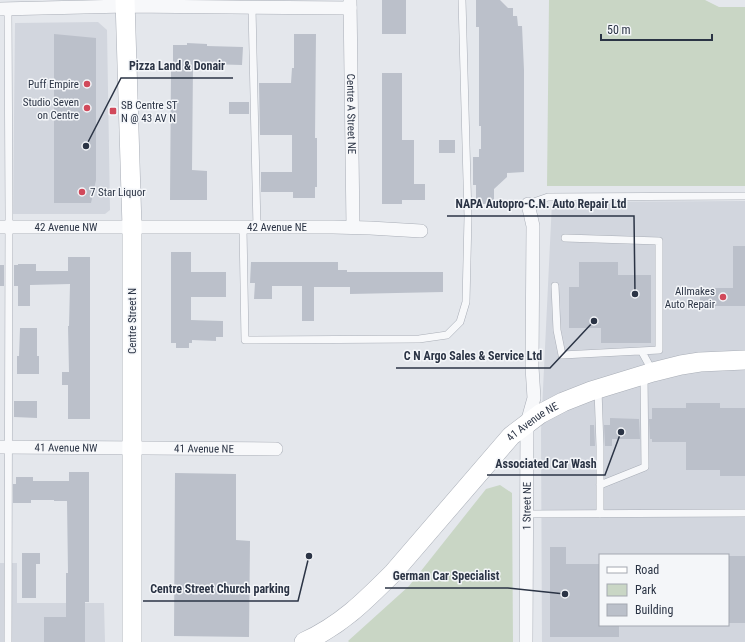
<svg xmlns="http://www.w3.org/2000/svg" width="745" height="642" viewBox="0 0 745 642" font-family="'Roboto Condensed',sans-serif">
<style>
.built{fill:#d2d6de;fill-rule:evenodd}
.green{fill:#c9d6c5}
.building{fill:#bbc0ca}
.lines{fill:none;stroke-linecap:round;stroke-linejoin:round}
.lane-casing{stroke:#a9aeb7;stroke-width:8}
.street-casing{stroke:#a9aeb7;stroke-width:14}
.secondary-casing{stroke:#a9aeb7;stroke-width:20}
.lane{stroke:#f7f8fa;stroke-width:7}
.street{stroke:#f7f8fa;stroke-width:13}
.secondary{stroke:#fff;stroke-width:19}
.poi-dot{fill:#d1495b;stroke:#f4f6f9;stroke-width:1.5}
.labels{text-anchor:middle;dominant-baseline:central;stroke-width:3;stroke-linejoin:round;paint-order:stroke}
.poi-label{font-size:11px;fill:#2b3445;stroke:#f4f6f9;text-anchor:end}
.street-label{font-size:11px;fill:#2b3445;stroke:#f4f6f9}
.leader{fill:none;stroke:#2b3445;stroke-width:1.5}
.callout-dot{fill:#2b3445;stroke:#f4f6f9;stroke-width:1.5}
.callout-label{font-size:12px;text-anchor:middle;font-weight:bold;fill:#2b3445;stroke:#f4f6f9;stroke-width:3;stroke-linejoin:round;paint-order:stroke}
</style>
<rect width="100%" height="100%" fill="#e4e7ec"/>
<!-- built -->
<path class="built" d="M98,22L107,30L110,210L105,214H13L15,23Z
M745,201V642H542L541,431L552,202ZM600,555H728V625H600Z
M0,563H17V603H104L105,642H0Z"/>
<!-- green -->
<path class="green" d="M549,0H705L719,7H745V186H547Z
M500,485L512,493L513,642H349L348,641L409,586L486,489Z"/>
<!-- building -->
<path class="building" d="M382,0H406V34H382Z
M476,0H500L508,8H513V16H517L518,26H522L524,70V172L507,173V177L494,189V204H476V185H473V157H479V149H481V126H479V27H476Z
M54,34L96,38V180L91,203H54Z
M294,34H316L315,138H317V187H315V198H293V192H261V172H292V135H260L259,83H291L292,68H294Z
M187,43L207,44V46L243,47L242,65L207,64V65H193L192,170L207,171V200H170L171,71H173V45H187Z
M382,73H402V140H414V184H425V200H402V204H382Z
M229,102H249V114H229Z
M439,140H455V153H439Z
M733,246H745V306H700V288H733Z
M171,252H191V272H226V297H191V320L223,321V337H216V341L192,340V343H189V348H176V343H171Z
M68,257H90V419H68V385H62V372H69L68,326H69L70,284L30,285V306H18V286H14V265H18V264H36V271H68Z
M251,262H338V270H347V272H443V292L350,294V287H314V321H302V286H272V299H254L255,283H250Z
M579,262H618V275H651V343H601V328H569V287H579Z
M0,265H4V286H0Z
M20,328H37V356H39V374H17V356H19Z
M14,401H37V418L14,417Z
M686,403H720V408H745V476H720V470H686V442H652V439H650L649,419H652V408H686Z
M610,418L639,419L640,439H612V446H605L604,425H610Z
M590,425H594L595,446H590Z
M69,472H89V602H85V642H44V617H66V573H68L67,501H54V500H31V503H13V484H16V477H33V481H69Z
M175,473L236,474V540L250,541L249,637L174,636Z
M550,547H566V564H600V625H619V637H550Z
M22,553H40V564H36V598H22Z
M728,556H745V623H728Z"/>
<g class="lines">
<defs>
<path id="lane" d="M252,8L257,228
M8,9L9,215L8,642
M528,204L548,197L745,196
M243,228L245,340L419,339L447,335L460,322L466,302L468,217L462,0
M555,286L557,330L562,355L659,350V241L565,238
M642,352L653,372
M598,390L600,446V514
M600,485L645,467L644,376
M526,514L745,513"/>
<g id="street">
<path id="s1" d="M350,0L353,227"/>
<path d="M0,9L126,6L350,8"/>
<path id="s2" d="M0,227H333L370,228L421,231"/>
<path id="s3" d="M0,447L276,449"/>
<path id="s4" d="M526,642L527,423L534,398L532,367L533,226L528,204"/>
</g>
<g id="secondary">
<path d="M125,0L132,227V642"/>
<path id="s5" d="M304,642C341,625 364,602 393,573L511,436L540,414L563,402L591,391L653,372L681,365L700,362L745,360"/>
</g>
</defs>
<!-- lane casing -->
<use href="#lane" class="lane-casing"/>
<!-- street casing -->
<use href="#street" class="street-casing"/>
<!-- secondary casing -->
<use href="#secondary" class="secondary-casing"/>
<!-- lane -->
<use href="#lane" class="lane"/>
<!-- street -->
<use href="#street" class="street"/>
<!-- secondary -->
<use href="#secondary" class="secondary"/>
</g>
<!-- markers -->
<g class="poi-dot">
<circle cx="87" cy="84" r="4"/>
<circle cx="87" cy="108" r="4"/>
<rect x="109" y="107" width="8" height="8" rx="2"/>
<circle cx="82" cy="192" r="4"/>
<circle cx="723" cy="297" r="4"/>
</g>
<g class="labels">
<!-- poi labels -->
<g class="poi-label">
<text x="79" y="84">Puff Empire</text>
<text x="79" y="102">Studio Seven<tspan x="79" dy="13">on Centre</tspan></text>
<text x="121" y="105" text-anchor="start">SB Centre ST<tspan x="121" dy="13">N @ 43 AV N</tspan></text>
<text x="90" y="192" text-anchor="start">7 Star Liquor</text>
<text x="715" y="291">Allmakes<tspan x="715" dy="13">Auto Repair</tspan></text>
</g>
<!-- street labels -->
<g class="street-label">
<text stroke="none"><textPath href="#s1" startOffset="114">Centre A Street NE</textPath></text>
<text stroke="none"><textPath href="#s2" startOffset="66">42 Avenue NW</textPath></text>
<text stroke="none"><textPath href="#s2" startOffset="277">42 Avenue NE</textPath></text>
<text transform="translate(132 321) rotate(-90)">Centre Street N</text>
<text stroke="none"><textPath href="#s5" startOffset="320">41 Avenue NE</textPath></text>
<text stroke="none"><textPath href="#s3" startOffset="66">41 Avenue NW</textPath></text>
<text stroke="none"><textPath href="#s3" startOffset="204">41 Avenue NE</textPath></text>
<text stroke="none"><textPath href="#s4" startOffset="136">1 Street NE</textPath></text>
</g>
</g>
<!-- callouts -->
<path class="leader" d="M86 146L121 78H233M635 294L634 216H447M594 321L550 368H396M621 432L605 475H487M565 594L508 588H385M309 556L298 601H143"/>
<g class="callout-dot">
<circle cx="86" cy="146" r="4"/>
<circle cx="635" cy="294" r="4"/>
<circle cx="594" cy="321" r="4"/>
<circle cx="621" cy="432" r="4"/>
<circle cx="565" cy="594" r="4"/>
<circle cx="309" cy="556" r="4"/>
</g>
<g class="callout-label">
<text x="177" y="70">Pizza Land &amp; Donair</text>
<text x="541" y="208">NAPA Autopro-C.N. Auto Repair Ltd</text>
<text x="473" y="360">C N Argo Sales &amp; Service Ltd</text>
<text x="546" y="468">Associated Car Wash</text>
<text x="446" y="580">German Car Specialist</text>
<text x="220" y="593">Centre Street Church parking</text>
</g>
<!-- legend -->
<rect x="599" y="554" width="130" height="72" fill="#f4f6f9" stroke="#a4a8b1"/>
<rect x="607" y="567" width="20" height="6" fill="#ffffff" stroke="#a4a8b1"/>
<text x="635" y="574" font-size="12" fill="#2b3445">Road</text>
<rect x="607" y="584" width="20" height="12" fill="#c9d6c5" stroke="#a4a8b1"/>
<text x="635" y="594" font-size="12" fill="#2b3445">Park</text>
<rect x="607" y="604" width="20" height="12" fill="#bbc0ca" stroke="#a4a8b1"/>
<text x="635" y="614" font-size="12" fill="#2b3445">Building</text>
<!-- scale -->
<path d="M601 34v6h111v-6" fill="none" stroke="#2b3445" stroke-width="2"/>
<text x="607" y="34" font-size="12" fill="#2b3445" stroke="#f4f6f9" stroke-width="3" paint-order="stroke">50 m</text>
</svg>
